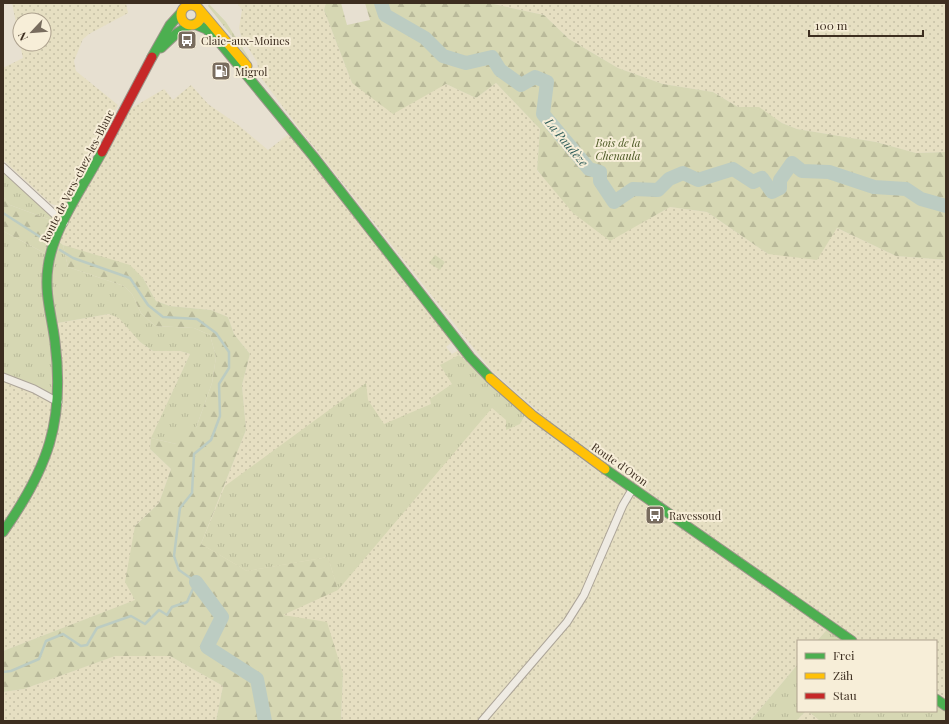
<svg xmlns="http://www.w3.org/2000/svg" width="949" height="724" viewBox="0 0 949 724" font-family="'Playfair Display',serif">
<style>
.farmland{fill:url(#farmland-dots)}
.grass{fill:url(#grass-tufts)}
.forest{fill:url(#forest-firs)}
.garden{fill:url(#garden-dots)}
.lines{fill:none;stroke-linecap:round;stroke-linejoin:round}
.stream{stroke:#bcccc2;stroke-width:2.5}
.river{stroke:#bcccc2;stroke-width:14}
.street-casing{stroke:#ada599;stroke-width:9}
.fast-casing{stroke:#9c958a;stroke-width:11}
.slow-casing{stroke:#9c958a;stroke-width:11}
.jam-casing{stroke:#9c958a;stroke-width:11}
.street{stroke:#efebe3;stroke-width:7}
.fast{stroke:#4caf50;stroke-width:9}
.slow{stroke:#ffc107;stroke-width:9}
.jam{stroke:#c62828;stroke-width:9}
.labels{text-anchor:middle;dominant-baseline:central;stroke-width:4;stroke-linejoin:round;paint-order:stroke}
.poi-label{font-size:11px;fill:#3d2e20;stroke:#f7eed8;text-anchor:start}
.park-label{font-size:11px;font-style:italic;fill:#4d5a26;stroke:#f7eed8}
.street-label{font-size:11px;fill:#3d2e20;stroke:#f7eed8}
.water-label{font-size:12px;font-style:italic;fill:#2f5d5a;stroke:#f7eed8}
</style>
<defs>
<pattern id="farmland-dots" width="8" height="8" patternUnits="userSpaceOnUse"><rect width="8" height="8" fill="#e6dfc2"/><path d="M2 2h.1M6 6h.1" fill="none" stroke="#c6c0a6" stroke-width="1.8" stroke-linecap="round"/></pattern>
<pattern id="grass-tufts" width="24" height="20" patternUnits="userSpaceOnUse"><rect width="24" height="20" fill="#d6d7b3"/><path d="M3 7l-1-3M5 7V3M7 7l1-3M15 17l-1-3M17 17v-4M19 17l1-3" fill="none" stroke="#b9b99a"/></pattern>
<pattern id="forest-firs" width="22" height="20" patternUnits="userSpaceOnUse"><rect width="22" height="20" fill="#d6d7b3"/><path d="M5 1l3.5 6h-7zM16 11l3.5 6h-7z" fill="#b9b99a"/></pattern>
<pattern id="garden-dots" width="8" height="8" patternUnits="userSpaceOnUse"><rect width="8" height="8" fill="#d6d7b3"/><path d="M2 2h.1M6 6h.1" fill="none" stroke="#b9b99a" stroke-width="1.8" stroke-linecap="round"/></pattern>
</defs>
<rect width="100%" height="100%" fill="#e7e0d1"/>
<!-- farmland -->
<path class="farmland" d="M12,3H126L128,13L89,34L83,39L74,61L76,71L118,105L67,203L58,206L51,204L3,160V68L23,58L20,44H44V20H20V43Z
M237,3H326L324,10L352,83L446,84L476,98L496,83L540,129L537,171L610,240L670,207L707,212L768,254L837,228L896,256L946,260V706L936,699V641H852L830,626L817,641H798V664L750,721H341L343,674L283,615L201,544L246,430L242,385L250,354L234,334L228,317L211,310L170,306L156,301L143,278L63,245L56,239L130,109L164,89L173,100L191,85L208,104L237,124L268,150L289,134L453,341L446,347L452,354L459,350L596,462L491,370L298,127L259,75L257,62L241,36L239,28L242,10Z
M489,3H946V152L916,153L876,142L797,129L782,123L759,108L738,107L713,92L663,84L618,68L569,39L544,15Z
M109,314L120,318L140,342L153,351H180L190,354L151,439L150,449L171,469L159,503L135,526L136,600L3,651V377L52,324Z
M114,656H170L223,686L216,721H3V692L24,689Z
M806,711H808L820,721H796Z"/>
<!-- grass -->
<path class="grass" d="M209,4L226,22L249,58V61L231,35L208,6Z
M3,172L64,223L56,239L63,245L68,267L124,286L132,294L141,313L155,326L194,328L210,335L216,357L212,383L196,428L176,444L151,438L190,354L180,351H153L140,342L119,318L109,314L52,324L58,402L3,377V231L50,256L48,219L10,205L3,197Z
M459,355L525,415L520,424L506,430V420L492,408L338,590L328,557L247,571L201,544L225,486L366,383L368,400L384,424L431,404L430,399L452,384L440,365Z
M830,626L852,641H817Z
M798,664V711H806L796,721H750Z
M936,699L946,706V721H820L808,711H936Z"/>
<!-- forest -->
<path class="forest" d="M326,3H341L347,25L370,20L365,3H489L544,15L569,39L618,68L663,84L713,92L738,107H759L782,123L797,129L876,142L916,153L946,152V260L896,256L837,228L817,260L768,254L707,212L670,207L610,241L573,213L537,170L540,129L496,83L476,98L446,84L393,114L352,83L324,10Z
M3,197L10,205L48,219L56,239L50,256L3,231Z
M63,245L130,265L143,278L156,301L170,306L211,310L228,317L234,334L250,354L242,385L246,430L201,544L247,571L328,557L338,590L283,615L327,622L343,674L341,721H216L223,686L170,656H115L24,689L3,692V651L135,600L125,582L135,526L159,503L171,469L150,449L151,438L176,444L180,428H196L212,383L216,357L210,335L194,328L155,326L141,313L132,294L124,286L68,267Z"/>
<!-- garden -->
<path class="garden" d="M435,255L445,262L440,270L429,263Z"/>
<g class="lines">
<!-- stream -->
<path class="stream" d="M3,213L48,242
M3,672L11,671L39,659L46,641L63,634L81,646L87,645L97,628L131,616L145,624L159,610L167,615L172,607L187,602L196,582L179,570L174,556L180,508L192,493L194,454L211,440L220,416L219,384L229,368V352L216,333L197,319L163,317L148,305L130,278L73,258L60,250"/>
<!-- river -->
<path class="river" d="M381,3L385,15L425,38L443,56L466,63L492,57L500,70L521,85L535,77L547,82L543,114L589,169L600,172V181L614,202L633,189L658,190L669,179L683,173L698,180L733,169L753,182L762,178L772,192L780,188V180L792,163L802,171L829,172L874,187L906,189L921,199L946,206
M196,582L222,617L207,647L257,679L265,721"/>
<defs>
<path id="street" d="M3,167L64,223
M3,377L34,389L58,402
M482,721L567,622L584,595L623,505L633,488"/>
<path id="fast" d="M194,24L206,29L216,38L313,156L470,357L490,378
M161,48L177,33L190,25
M152,57L170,25L180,14
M605,469L852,641
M3,532C48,468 65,421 55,342C52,317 44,293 48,267C53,228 83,187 102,152
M936,699L946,706"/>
<path id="slow" d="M181 15a10 10 0 1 1 20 0a10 10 0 1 1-20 0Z
M199,9L247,66
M490,378L532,415L605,469"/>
<path id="jam" d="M102,152L152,57"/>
</defs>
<!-- street casing -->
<use href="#street" class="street-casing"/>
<!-- fast casing -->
<use href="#fast" class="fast-casing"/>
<!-- slow casing -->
<use href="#slow" class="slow-casing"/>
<!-- jam casing -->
<use href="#jam" class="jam-casing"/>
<!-- street -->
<use href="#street" class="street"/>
<!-- fast -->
<use href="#fast" class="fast"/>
<!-- slow -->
<use href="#slow" class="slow"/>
<!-- jam -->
<use href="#jam" class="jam"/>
</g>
<!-- icons -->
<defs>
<symbol id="bus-square" viewBox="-11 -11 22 22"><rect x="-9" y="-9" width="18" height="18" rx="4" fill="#786c5e" stroke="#f7eed8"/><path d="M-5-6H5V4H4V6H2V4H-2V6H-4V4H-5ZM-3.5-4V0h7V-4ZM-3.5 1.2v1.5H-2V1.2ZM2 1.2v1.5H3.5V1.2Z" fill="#fff"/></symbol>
<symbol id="fuel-square" viewBox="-11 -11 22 22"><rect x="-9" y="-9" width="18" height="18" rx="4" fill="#786c5e" stroke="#f7eed8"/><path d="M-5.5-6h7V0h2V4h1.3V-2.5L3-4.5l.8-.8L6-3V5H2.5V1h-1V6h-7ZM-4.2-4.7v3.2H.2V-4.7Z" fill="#fff"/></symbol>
</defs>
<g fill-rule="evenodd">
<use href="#bus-square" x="176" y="29" width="22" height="22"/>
<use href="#fuel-square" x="210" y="60" width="22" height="22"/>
<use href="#bus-square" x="644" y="504" width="22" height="22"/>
</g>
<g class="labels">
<!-- poi labels -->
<g class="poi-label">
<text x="201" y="40">Claie-aux-Moines</text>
<text x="235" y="71">Migrol</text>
<text x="669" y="515">Ravessoud</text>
</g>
<!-- park labels -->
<g class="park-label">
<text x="618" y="142">Bois de la<tspan x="618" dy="13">Chenaula</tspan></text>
</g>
<!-- street labels -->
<g class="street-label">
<text transform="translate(77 176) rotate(-63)">Route de Vers-chez-les-Blanc</text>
<text transform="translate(620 464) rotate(35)">Route d'Oron</text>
</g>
<!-- water labels -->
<g class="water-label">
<text transform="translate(567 142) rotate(50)">La Paudèze</text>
</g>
</g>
<!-- border -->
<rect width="949" height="724" fill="none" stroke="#3d2e20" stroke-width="8"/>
<!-- legend -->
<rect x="797" y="640" width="140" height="72" fill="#f7eed8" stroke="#ada18e"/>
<rect x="805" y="653" width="20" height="6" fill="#4caf50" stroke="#ada18e"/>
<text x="833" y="660" font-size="12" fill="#3d2e20">Frei</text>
<rect x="805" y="673" width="20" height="6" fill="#ffc107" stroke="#ada18e"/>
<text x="833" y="680" font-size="12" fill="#3d2e20">Zäh</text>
<rect x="805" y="693" width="20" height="6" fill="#c62828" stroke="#ada18e"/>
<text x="833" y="700" font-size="12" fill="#3d2e20">Stau</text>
<!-- north arrow -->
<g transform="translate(32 32) rotate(244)"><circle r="19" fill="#f7eed8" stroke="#ada18e"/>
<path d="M0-3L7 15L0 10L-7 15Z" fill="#786c5e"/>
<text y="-6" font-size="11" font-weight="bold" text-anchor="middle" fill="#3d2e20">N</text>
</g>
<!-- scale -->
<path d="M809 30v6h114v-6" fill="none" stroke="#3d2e20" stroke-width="2"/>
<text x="815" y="30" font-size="12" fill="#3d2e20" stroke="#f7eed8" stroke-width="3" paint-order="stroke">100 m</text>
</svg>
